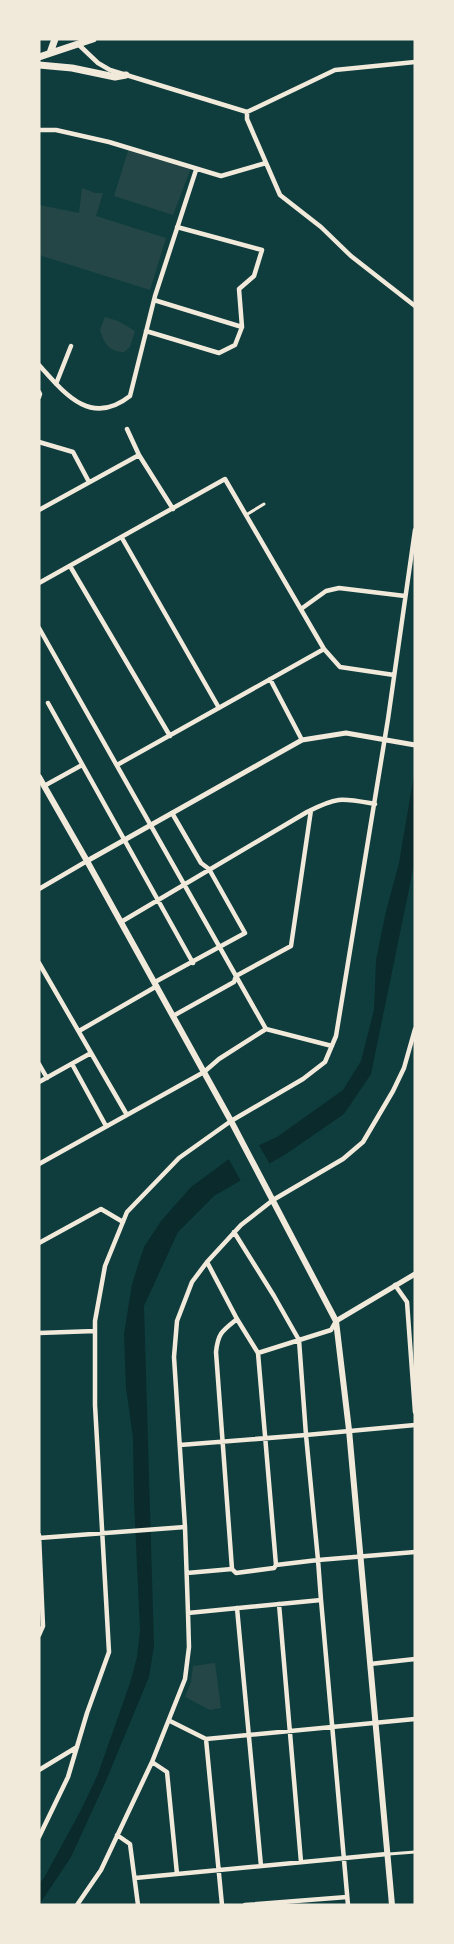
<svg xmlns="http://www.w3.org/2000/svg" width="454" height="1944" viewBox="0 0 454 1944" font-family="'Source Sans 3',sans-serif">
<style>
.green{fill:#244646}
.water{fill:#0a2a2b}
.pier{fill:#0f3d3e}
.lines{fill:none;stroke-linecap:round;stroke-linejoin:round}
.pedestrian{stroke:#f1e9da;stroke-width:3}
.minor{stroke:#f1e9da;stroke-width:4.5}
.tertiary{stroke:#f1e9da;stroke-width:5}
.secondary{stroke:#f1e9da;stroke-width:6}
.primary{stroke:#f1e9da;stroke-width:7}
</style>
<rect width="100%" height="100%" fill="#0f3d3e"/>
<!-- green -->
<path class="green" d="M129,148L191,168L173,215L114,196Z
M82,188L95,193H103L96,216L166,238L150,290L39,255V205L79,213Z
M105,317L118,321L135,331L130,347L124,352C109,352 104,343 100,330Z
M215,1663L221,1708L210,1710L185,1697L191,1682L193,1666Z"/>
<!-- water -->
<path class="water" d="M415,769V860L371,1074L344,1114L286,1154L214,1196L178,1232L144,1306L154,1646L149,1677L105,1783L71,1857L39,1905V1883L44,1878L81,1810L98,1774L130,1683L137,1657L140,1631L134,1499L133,1437L126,1388L124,1334L132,1284L144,1247L161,1221L191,1187L229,1159L277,1137L343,1090L361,1061L374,1010L376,960L386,911L399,863Z"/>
<!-- pier -->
<path class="pier" d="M257,1142L271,1166L242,1183L227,1156Z"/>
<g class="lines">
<!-- pedestrian -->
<path class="pedestrian" d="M246,515L264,504
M389,1854L415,1852"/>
<!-- minor -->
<path class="minor" d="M78,44L98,63L110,70L247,112L335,70L415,62
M247,112V119L280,195L321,227L351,256L415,306
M39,130H56L109,142L221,176L266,163
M154,300L242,327
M146,331L219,353L235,345L242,327L239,289L254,276L262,250L177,227
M39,365C65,394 91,427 130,396L155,296L196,170
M56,384L71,346
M39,392L40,394L39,397
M127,429L139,455L173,509
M39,442L73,452L89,482
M39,510L139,455
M122,538L219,708
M70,566L170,736
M39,583L225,479L324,649L117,765
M301,609L326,591L339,588L405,596
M39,628L266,1029
M324,649L340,667L394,675
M270,679L302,740
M48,703L193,963
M44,786L82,765
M39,889L87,861
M121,922L307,812C338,796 342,798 375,804
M39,963L127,1115
M155,982L245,933L209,869L201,863L172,813
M173,1016L234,982L236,976L291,946L311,810
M79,1031L157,986
M39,1064L47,1078
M72,1064L106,1126
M39,1082L91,1053
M39,1164L204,1072L219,1059L266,1029L332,1046
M234,1232L274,1296L299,1340L306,1435L415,1425
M39,1243L101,1209L123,1222
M207,1262L237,1319L258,1353L276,1565
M395,1285L407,1302L415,1412
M39,1333L95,1331
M258,1353L331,1330L336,1321
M180,1445L306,1435L318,1560L276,1565L274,1568L236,1573L232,1569L187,1573
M39,1535L43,1626L39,1635
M39,1538L185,1527
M232,1569L216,1352C218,1333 222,1331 237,1319
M321,1600L318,1560L415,1552
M279,1604L301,1862
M237,1608L261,1866
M188,1613L321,1600L348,1905
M370,1664L415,1659
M170,1721L206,1739L415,1719
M206,1739L222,1905
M152,1762L167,1772L177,1874
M39,1770L77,1747
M117,1835L130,1844L138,1905
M39,1837L68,1777L87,1713L109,1652L95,1405V1321L105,1266L127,1212L179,1158L231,1121L303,1079L325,1062L336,1036L388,719L415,530
M135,1878L387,1854
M77,1905L101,1870L152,1762L185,1679L189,1647L188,1613L185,1527L174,1357L177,1321L192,1282L207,1262L241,1225L273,1200L343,1159L363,1142L393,1091L404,1068L415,1029
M245,1905L347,1897"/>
<!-- tertiary -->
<path class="tertiary" d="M87,861L302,740L346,733L415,745
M336,1321L415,1274"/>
<!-- secondary -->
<path class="secondary" d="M39,777L87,861L231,1121L336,1321L349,1430L392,1905"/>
<!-- primary -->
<path class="primary" d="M50,53L55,39
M39,57L93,39
M39,65L72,68L115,77L126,75"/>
</g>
<!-- border -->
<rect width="454" height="1944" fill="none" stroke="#f1e9da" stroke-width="81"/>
</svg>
